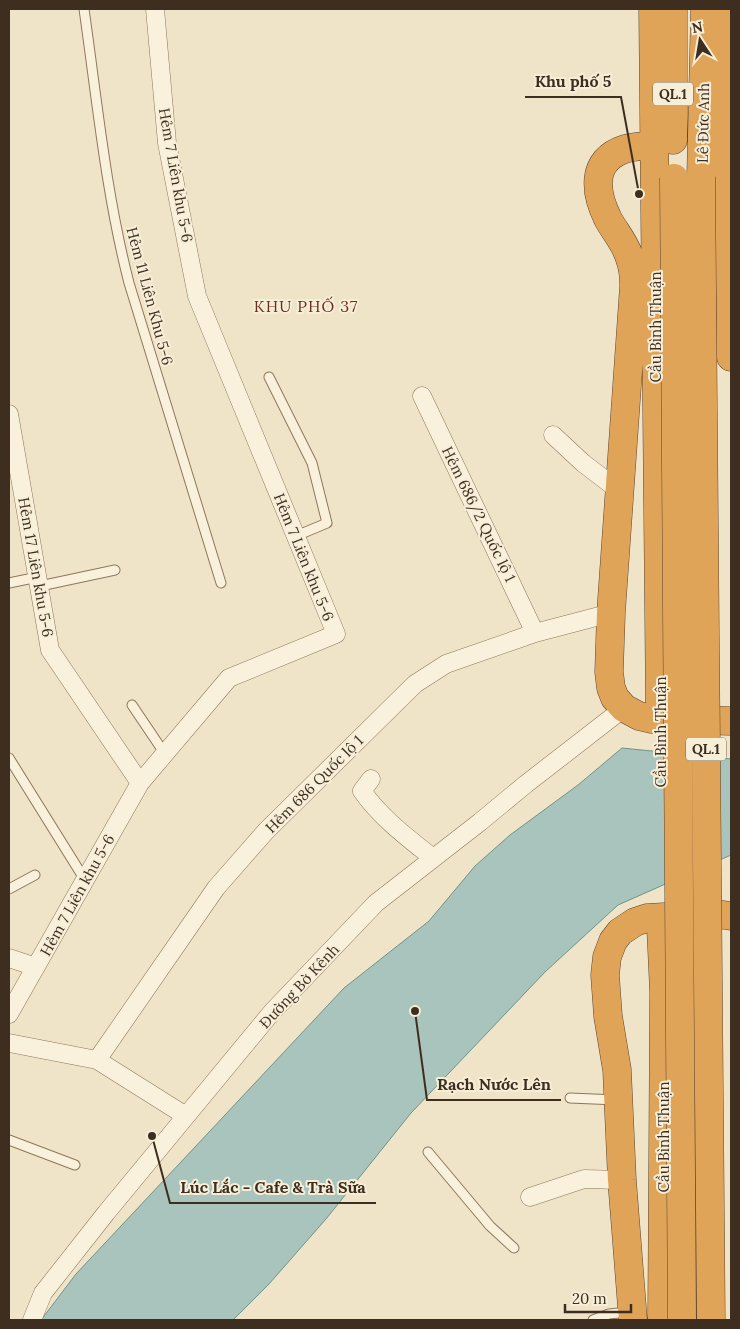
<svg xmlns="http://www.w3.org/2000/svg" width="740" height="1329" viewBox="0 0 740 1329" font-family="Lora,serif">
<style>
.water{fill:#a9c4bc;stroke:#6f938a}
.lines{fill:none;stroke-linecap:round;stroke-linejoin:round}
.lane-casing{stroke:#8d765c;stroke-width:11}
.street-casing{stroke:#8d765c;stroke-width:19}
.highway-casing{stroke:#5b4430;stroke-width:29}
.lane{stroke:#faf1dc;stroke-width:9}
.street{stroke:#faf1dc;stroke-width:18}
.highway{stroke:#e0a458;stroke-width:28}
.highway-bridge-casing{stroke:#5b4430;stroke-width:29;stroke-linecap:butt}
.highway-bridge{stroke:#e0a458;stroke-width:28}
.labels{text-anchor:middle;dominant-baseline:central;stroke-width:4;stroke-linejoin:round;paint-order:stroke}
.shield{fill:#f7eed8;stroke:#756857;stroke-width:1}
.shield-label{font-size:14px;font-weight:bold;fill:#3d2e20}
.street-label{font-size:15px;fill:#3d2e20;stroke:#f7eed8}
.neighbourhood-label{font-size:16px;letter-spacing:1px;fill:#6b2e1e;stroke:#f7eed8}
.leader{fill:none;stroke:#3d2e20;stroke-width:2}
.callout-dot{fill:#3d2e20;stroke:#f7eed8;stroke-width:2}
.callout-label{font-size:16px;text-anchor:middle;font-weight:bold;fill:#3d2e20;stroke:#f7eed8;stroke-width:4;stroke-linejoin:round;paint-order:stroke}
</style>
<rect width="100%" height="100%" fill="#f0e4c8"/>
<!-- water -->
<path class="water" d="M622,748L731,759V855L618,905L545,972L411,1113L326,1219L269,1284L233,1320H41L76,1274L344,988L429,921L475,866L510,835L578,785Z"/>
<g class="lines">
<defs>
<path id="lane" d="M84,9C97,100 106,194 129,283L221,583
M269,377L312,463L327,523L296,536
M9,583L38,577
M40,586L115,570
M132,705L165,754
M9,758L85,880
M9,889L35,875
M570,1098L617,1100
M9,1140L75,1165
M428,1152L490,1226L514,1248
M593,1320L609,1314L629,1312"/>
<path id="street" d="M422,396L535,633
M9,414L50,650L140,783
M553,435L583,463L621,492
M371,779L362,791C381,818 408,838 433,858
M9,958L36,967
M9,1014L140,783L229,678L336,634L197,296L167,143L155,9
M9,1043L97,1060L186,1116
M97,1060L216,888L266,831L415,684L446,664L535,633L611,613
M530,1197L584,1179L622,1180
M32,1320L43,1293L106,1213L272,1012L376,903L480,822L526,784L624,708"/>
<path id="highway" d="M653,9L660,715
M673,9V140
M731,9L728,137L731,357
M655,145C645,146 634,146 625,149C590,160 595,193 608,219C615,232 625,243 629,256C633,266 634,276 634,286L611,613L609,672L611,688L615,698L624,708L639,716L652,719L731,721
M701,177L705,9
M661,928L664,992L662,1320
M633,1320L622,1180L617,1070L608,1016L605,975L607,957L613,941L620,932L635,922L647,918L717,914L731,916"/>
</defs>
<!-- lane casing -->
<use href="#lane" class="lane-casing"/>
<!-- street casing -->
<use href="#street" class="street-casing"/>
<!-- highway casing -->
<use href="#highway" class="highway-casing"/>
<!-- lane -->
<use href="#lane" class="lane"/>
<!-- street -->
<use href="#street" class="street"/>
<!-- highway -->
<use href="#highway" class="highway"/>
<defs>
<path id="highway-bridge" d="M701,177L711,1320
M674,178L682,1320"/>
</defs>
<!-- highway-bridge casing -->
<use href="#highway-bridge" class="highway-bridge-casing"/>
<!-- highway-bridge -->
<use href="#highway-bridge" class="highway-bridge"/>
</g>
<g class="labels">
<!-- shield labels -->
<g class="shield">
<rect x="653" y="82.5" width="40" height="23" rx="4"/>
<rect x="686" y="737.5" width="40" height="23" rx="4"/>
</g>
<g class="shield-label">
<text x="673" y="94">QL.1</text>
<text x="706" y="749">QL.1</text>
</g>
<!-- street labels -->
<g class="street-label">
<text transform="translate(703 123) rotate(-89)">Lê Đức Anh</text>
<text transform="translate(176 175) rotate(80)">Hẻm 7 Liên khu 5-6</text>
<text transform="translate(150 296) rotate(75)">Hẻm 11 Liên Khu 5-6</text>
<text transform="translate(655 327) rotate(-90)">Cầu Bình Thuận</text>
<text transform="translate(479 514) rotate(64)">Hẻm 686/2 Quốc lộ 1</text>
<text transform="translate(304 557) rotate(68)">Hẻm 7 Liên khu 5-6</text>
<text transform="translate(36 567) rotate(80)">Hẻm 17 Liên khu 5-6</text>
<text transform="translate(660 732) rotate(-90)">Cầu Bình Thuận</text>
<text transform="translate(314 784) rotate(-45)">Hẻm 686 Quốc lộ 1</text>
<text transform="translate(77 895) rotate(-61)">Hẻm 7 Liên khu 5-6</text>
<text transform="translate(299 986) rotate(-47)">Đường Bờ Kênh</text>
<text transform="translate(663 1137) rotate(-90)">Cầu Bình Thuận</text>
</g>
<!-- neighbourhood labels -->
<g class="neighbourhood-label">
<text x="306" y="306">KHU PHỐ 37</text>
</g>
</g>
<!-- callouts -->
<path class="leader" d="M639 194L621 97H525M415 1011L427 1100H561M152 1136L170 1203H376"/>
<g class="callout-dot">
<circle cx="639" cy="194" r="5"/>
<circle cx="415" cy="1011" r="5"/>
<circle cx="152" cy="1136" r="5"/>
</g>
<g class="callout-label">
<text x="573" y="87">Khu phố 5</text>
<text x="494" y="1090">Rạch Nước Lên</text>
<text x="273" y="1193">Lúc Lắc - Cafe &amp; Trà Sữa</text>
</g>
<!-- border -->
<rect width="740" height="1329" fill="none" stroke="#3d2e20" stroke-width="20"/>
<!-- north arrow -->
<g transform="translate(700 40) rotate(348)" stroke="#f7eed8" stroke-width="4" paint-order="stroke">
<path d="M0-4L9 19L0 12L-9 19Z" fill="#3d2e20"/>
<text y="-8" font-size="14" font-weight="bold" text-anchor="middle" fill="#3d2e20">N</text>
</g>
<!-- scale -->
<path d="M565 1304v8h66v-8" fill="none" stroke="#3d2e20" stroke-width="2.5"/>
<text x="572" y="1304" font-size="15" fill="#3d2e20" stroke="#f7eed8" stroke-width="4" paint-order="stroke">20 m</text>
</svg>
